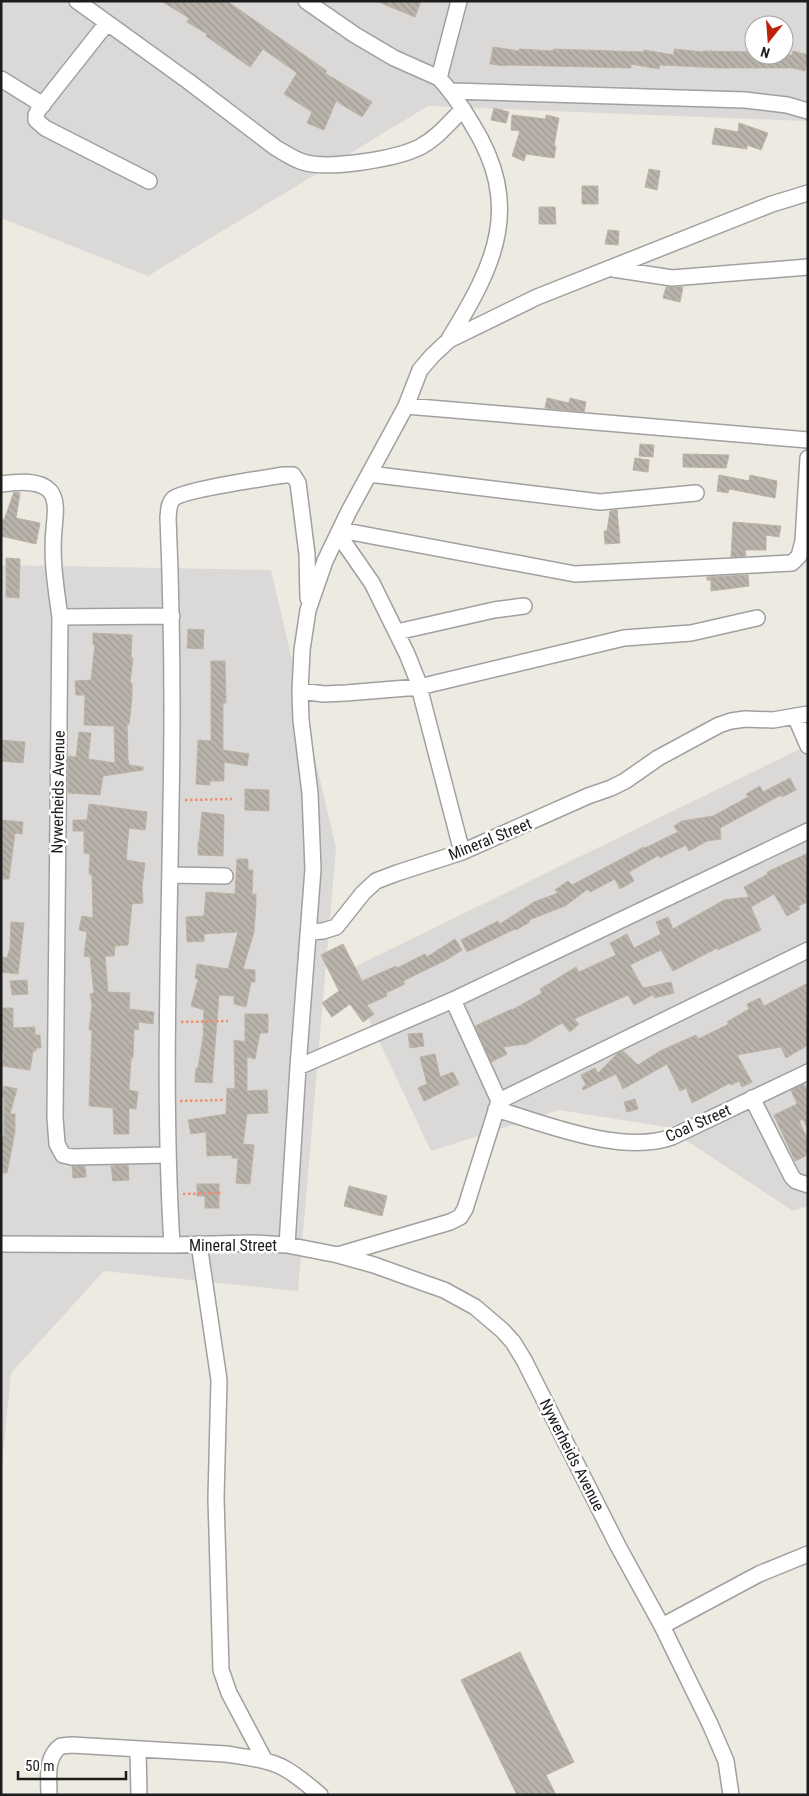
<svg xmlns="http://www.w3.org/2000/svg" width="809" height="1796" viewBox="0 0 809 1796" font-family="'Roboto Condensed',sans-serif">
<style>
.residential{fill:#dad9d8;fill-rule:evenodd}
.building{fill:url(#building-back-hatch);stroke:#bdb3a5}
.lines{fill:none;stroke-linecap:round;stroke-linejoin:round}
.minor-casing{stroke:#a0a0a0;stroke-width:18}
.path{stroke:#f28d6d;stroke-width:2.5;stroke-dasharray:2.5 2.5;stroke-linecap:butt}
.minor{stroke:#fff;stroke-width:15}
.labels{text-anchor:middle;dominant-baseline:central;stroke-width:5;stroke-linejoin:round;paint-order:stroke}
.street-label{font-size:16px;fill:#1c1c1c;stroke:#fff}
</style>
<defs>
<pattern id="building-back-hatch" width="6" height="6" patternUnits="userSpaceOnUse" patternTransform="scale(1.25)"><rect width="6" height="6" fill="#b9b3ab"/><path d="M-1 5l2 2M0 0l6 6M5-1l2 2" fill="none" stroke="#9e9993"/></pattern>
</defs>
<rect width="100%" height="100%" fill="#edeae1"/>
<!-- residential -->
<path class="residential" d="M1,1H808V123L804,121L428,106L148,276L1,218ZM754,25H784V55H754Z
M1,565L271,570L336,848L298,1291L104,1271L11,1373L1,1474Z
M808,745V1206L793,1211L666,1127L559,1110L431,1151L346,971Z"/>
<!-- building -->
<path class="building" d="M161,1H227L327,71L325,73L372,102L362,117L336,101L324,130L307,123L312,112L284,94L297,73L263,49L250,67L206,36L207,34L187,22L189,18Z
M376,1H421L415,17Z
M493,47L519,51V49L553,51V49L644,52V50L674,55V49L703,52V51L754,52V55H792L793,51L808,55V59L805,71L793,68H720L660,65L659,69L631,64V68L507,65L506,66L490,64Z
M494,108L509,112L506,123L491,120Z
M512,115L546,119V115L559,118L554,146H556L554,158L526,154L524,161L512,156L520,131L511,130Z
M739,123L768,133L761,150L747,145V149L712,144L715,128L738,132Z
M649,169L660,171L657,190L645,187Z
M582,186H598V204H582Z
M539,207H555L556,224H539Z
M608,230L619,231L618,245L605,244Z
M666,287H683L680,302L663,298Z
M547,398L569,403L570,398L586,402L584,412L545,408Z
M640,444L654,445L653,457L639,456Z
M683,454L729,455L726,468L683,467Z
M635,458L649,460L648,472L633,470Z
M719,475L749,481L750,475L777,481L775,498L729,489L728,493L717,491Z
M14,492L20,493L16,518L40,523L36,544L1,536V519L4,520Z
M617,510L620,543L605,544L604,531H607L610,511Z
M733,522L781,526L779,537L766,535V550H745L746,556L731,557Z
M6,558L20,559L19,598L6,597Z
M748,575L749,586L711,591V580H707V577Z
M188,629L204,630L203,649L187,648Z
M93,633L132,635L131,658H133L130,683H132V698L129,724H127L128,759L129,765L143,767V770L103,776L100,795L68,793V756L76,757L79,732L91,733L88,759L115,763L114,726L84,725L85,695H76L75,681L91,680L95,644L93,645Z
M211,661H225L226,703H223V750L249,754L247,766L224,762V781H210V785L196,784L198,740L211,741Z
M1,740L25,742L23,763L1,761Z
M790,778L796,790L782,797L781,795L720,828L721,839L707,841L689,851L686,845L660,858L659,855L629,872L634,881L620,889L615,879L590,892L588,889L565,906L529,920L530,922L516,930L515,929L467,952L461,940L498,921L500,924L534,902L558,893L555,890L568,881L572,885L644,847L645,848L678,832L674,826L682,821L713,816L748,797L746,794L760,786L763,792Z
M245,789L269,790V811L245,810Z
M89,804L147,812L145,830L129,828L126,860L145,863L142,887L143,903L132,904L128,945L115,946L114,956H105L108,992L130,993L129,1009L154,1012L153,1024L138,1022L139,1029L134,1030L133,1058H131L129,1090L138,1092L136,1109L129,1108V1134H114L113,1108L89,1106L92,1030H89L92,1005L90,994L94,993L90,957L84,956L87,932L79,930L82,916L93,918L92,875L89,874L90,854L84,853V831H73V820H87Z
M202,812L224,815L223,856L198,855V842H199Z
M1,820L23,822L22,834L15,833L9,879H1Z
M808,853V902L798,906L800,909L787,916L774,894L751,907L761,930L718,950L717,948L673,971L661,950L630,965L643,988L671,982L674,993L654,998V994L634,1005L628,995L574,1019L579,1024L570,1032L562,1023L526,1044L503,1047L507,1054L491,1062L475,1026L512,1009V1010L542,993L540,989L576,967L579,972L616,955L610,943L627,934L634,948L661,934L656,922L668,917L673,929L724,900L749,897L744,887L768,874L767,872Z
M237,859H248V870H253L252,894H256V904L254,932L243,969L255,970V982H251L246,1007L234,1004V996L219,995L212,1083L195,1082L196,1068H198L204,1031H203L204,1010L191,1006L198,979L195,978L197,964L228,969L238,932L204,934V941L187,942L186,917L204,916L206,892L235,894Z
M11,922L24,923L18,974L1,972V957L7,958L10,948Z
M455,939L462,950L448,959L403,981L405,984L386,993L387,996L367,1005L374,1014L363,1022L350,1004L332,1017L322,1003L339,991L321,955L343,944L362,981L396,966L397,968L425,954L427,957Z
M27,980L28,994L12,995L10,981Z
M808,983V1045L786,1058L781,1047L737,1055L752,1082L742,1087L739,1081L731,1085L730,1083L692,1103L686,1088L680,1091L667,1064L623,1089L616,1074L583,1090L582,1088L586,1085L581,1075L595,1068L598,1073L618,1053L623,1051L638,1065L660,1051L696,1035L698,1039L729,1024L727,1022L749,1009L747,1004L760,998L764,1006Z
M1,1008H13V1028L35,1027V1035H40L41,1048H36V1051H33L30,1070L2,1066L4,1053H1Z
M245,1014H268V1033H260L255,1059L247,1057V1091L267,1090L268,1113L247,1114L243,1144L254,1145L250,1184L236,1183L238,1158H232V1155L207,1156L206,1132L191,1134L188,1120L226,1114L227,1088L235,1089L234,1040L245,1042Z
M422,1033L424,1046L410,1048L408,1034Z
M435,1054L440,1077L453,1072L459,1084L424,1101L418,1088L427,1084L420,1057Z
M804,1084L808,1093V1130L803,1119L799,1121L808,1140V1155L795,1161L774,1115L797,1104L791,1090Z
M4,1086L17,1089L10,1114H15V1131L7,1173H1V1136L4,1137V1097L2,1096Z
M635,1099L638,1109L627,1112L624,1102Z
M128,1165L129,1180L113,1181L111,1166Z
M72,1166H85L86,1177L73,1178Z
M197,1184H219V1208H205V1196H197Z
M349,1186L387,1196L382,1216L344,1206Z
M520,1652L574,1762L546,1775L556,1795H517L461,1680Z"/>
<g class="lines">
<defs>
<path id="minor" d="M77,1L188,81L276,148C285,153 293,159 303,162C329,170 396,159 420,147C437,138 449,123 463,109
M306,1L355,35L394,58L439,78
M107,23L39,109L36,115V120L45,128L149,181
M1,79L43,105
M452,91L745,100L787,105L808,111
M613,269L672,278L808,267
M449,339C496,263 523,206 472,124C462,107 452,92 439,78L459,1
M406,406L808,440
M369,474L600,502L696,493
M1,484C15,482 39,479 50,491C58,501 55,517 54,529C51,559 56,588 60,617L55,1117L57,1144L63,1155L72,1157L168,1155
M340,530L575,574L792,563L799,556L803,541L808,458
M338,534L372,583L407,654L417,679L462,852
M60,617L172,616
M397,632L494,610L524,606
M300,691L324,694L346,693L419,687L624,638L691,633L757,618
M795,716L808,746
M170,875L225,876
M309,932L323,931L336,927L363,893L376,881L397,873L462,852L588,796L611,788L625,781L658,758L719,725L731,721L745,719L773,720L808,714
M453,1000L499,1101L808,950
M298,1067L453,1000L808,831
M752,1098L792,1177L796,1181L808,1185
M496,1109C545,1124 622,1155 672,1137L808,1072
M1,1244L172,1245L252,1243L287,1245L338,1255L374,1265L424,1283L444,1290L475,1307L502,1330L513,1342L524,1360L618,1546L662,1626L710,1724L726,1761L731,1795
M199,1244L219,1380L216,1498L221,1670L229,1693L265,1761
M172,1245C163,1098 169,951 171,804C173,708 172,613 168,517C169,511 168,504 173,499C182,490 266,478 284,475H293L298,483L307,554L308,598
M287,1245L298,1067L313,869L310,793L301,720L300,691L302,650L308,610L325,561L349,511L406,406L420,370L432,356L449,340L537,297L772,204L808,193
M338,1255L450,1222L460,1217L465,1209L499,1101
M662,1626L759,1574L808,1554
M138,1749L139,1795
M49,1795C49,1778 45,1757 61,1746L72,1745L226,1754C245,1757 265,1759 282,1767C296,1774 308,1785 320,1795"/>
</defs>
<!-- minor casing -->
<use href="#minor" class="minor-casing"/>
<!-- path -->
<path class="path" d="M185,800L232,799
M181,1022L228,1021
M180,1101L224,1100
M183,1194L221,1193"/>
<!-- minor -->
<use href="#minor" class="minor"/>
</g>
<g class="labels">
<!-- street labels -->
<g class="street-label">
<text transform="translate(58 792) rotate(-89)">Nywerheids Avenue</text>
<text transform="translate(490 839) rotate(-22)">Mineral Street</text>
<text transform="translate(698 1123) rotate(-24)">Coal Street</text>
<text x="233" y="1245">Mineral Street</text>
<text transform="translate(572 1455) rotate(63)">Nywerheids Avenue</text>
</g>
</g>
<!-- border -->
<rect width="809" height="1796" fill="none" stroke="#1c1c1c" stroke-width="5"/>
<!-- north arrow -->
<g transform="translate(769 40) rotate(197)"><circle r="24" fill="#ffffff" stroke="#a4a4a4"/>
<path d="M0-4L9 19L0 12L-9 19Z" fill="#bd230a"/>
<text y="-8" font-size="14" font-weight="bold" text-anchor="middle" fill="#1c1c1c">N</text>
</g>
<!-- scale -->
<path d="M18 1771v8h108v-8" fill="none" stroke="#1c1c1c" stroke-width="2.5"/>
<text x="25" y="1771" font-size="15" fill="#1c1c1c" stroke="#ffffff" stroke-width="4" paint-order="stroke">50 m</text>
</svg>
